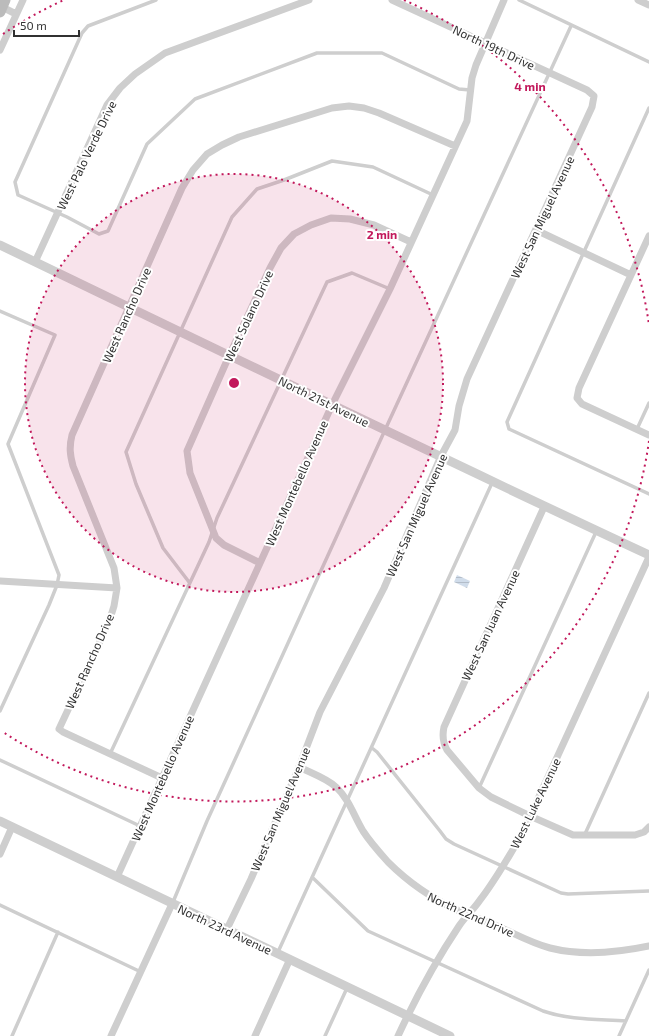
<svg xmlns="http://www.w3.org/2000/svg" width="649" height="1036" viewBox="0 0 649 1036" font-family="'Exo 2',sans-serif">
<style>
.water{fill:url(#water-rules)}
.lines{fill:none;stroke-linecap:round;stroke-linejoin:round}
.service{stroke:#cecece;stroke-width:3.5}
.minor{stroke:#cecece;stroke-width:7}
.tertiary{stroke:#cecece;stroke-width:9}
.secondary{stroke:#bbb;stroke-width:11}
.ring{fill:none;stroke:#c2185b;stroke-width:2;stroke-dasharray:2 4}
.labels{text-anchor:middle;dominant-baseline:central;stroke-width:4;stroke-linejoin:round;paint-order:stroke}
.street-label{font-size:12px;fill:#313131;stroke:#fff}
.centre{fill:#c2185b;stroke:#fff;stroke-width:2}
.ring-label{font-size:12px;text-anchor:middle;font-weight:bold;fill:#c2185b;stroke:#fff;stroke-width:4;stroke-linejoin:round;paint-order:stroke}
</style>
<defs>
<pattern id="water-rules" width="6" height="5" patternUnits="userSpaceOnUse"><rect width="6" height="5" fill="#d0dcea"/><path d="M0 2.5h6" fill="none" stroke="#b3bdc9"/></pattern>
</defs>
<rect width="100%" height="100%" fill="#fff"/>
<!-- water -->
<path class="water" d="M457,575L470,581L467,588L454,582Z"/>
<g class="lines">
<!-- service -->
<path class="service" d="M156,0L88,26L82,33L15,182L18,195L67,217L99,234L108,231L147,144L195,99L317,53H382L459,89L470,90
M519,0L649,62
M649,108L507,422L509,429L649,494
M0,311L55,335L8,444L59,575L57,585L49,605L0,711
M637,429L649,403
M189,582L163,548L136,484L126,452L232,217L257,189L284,180L332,161L373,167L433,195
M372,748L377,752L440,831L446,839L454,844L561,893L568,894L649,891
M110,754L209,542L217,518L327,282L352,273L390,289
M0,760L140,826
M479,788L596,532
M585,834L649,693
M313,878L368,931L543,1011C569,1020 598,1019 626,1021
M173,902L207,821L385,430L571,26
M0,905L141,972
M278,952L492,483
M12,1036L58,932
M325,1036L347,988
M619,1036L649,970"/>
<!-- minor -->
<path class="minor" d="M638,0L649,5
M2,7L16,14
M0,50L23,0
M536,230L631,275
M649,236L579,388L577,398L582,404L649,435
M35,262L107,105L120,88L135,74L165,53L309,0
M544,507L444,727C442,736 443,743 447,750L479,788L491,797L530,816L573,835H635L644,832L649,827
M260,563L224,545L216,538L190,473L187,451L229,356L270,268L281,248L294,234L311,225L331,218L350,219L374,225L411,242
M0,581L117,588
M299,767C311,773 326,778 336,787C349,799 354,816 363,831C370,842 379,852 388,862C408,882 431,898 457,910C466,914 476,917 485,921C507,929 527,942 550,948C582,956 616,953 649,946
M162,778L63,732L59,729L109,622L114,606L117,588L114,568L73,466C70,455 69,447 72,435L182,188L193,170L207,154L222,145L239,137L332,108L349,106L364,108L379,113L455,146
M0,854L12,827
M117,877L332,405L390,289L467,121L472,78L476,65L504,0
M227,929L251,879L299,767L320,712L384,588L441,456L455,430L459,406L467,379L592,107L594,96L587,90L392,0
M111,1036L172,904
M255,1036L290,959
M398,1036C416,997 435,962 459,926C465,917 474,909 480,900C495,881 507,859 520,838L649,557"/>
<!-- tertiary -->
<path class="tertiary" d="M0,245C216,349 432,454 649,555
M0,821L450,1036"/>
<!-- secondary -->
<path class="secondary" d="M0,12L5,0"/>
</g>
<!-- distance rings -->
<circle cx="234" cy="383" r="209" fill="#c2185b" fill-opacity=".12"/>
<g class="ring">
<circle cx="234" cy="383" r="209"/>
<path d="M649 441A419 419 0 0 1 3 732M3 34A419 419 0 0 1 64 0M404 0A419 419 0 0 1 649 325"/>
</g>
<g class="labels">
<!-- street labels -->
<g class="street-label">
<text transform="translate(494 47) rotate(25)">North 19th Drive</text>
<text transform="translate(86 155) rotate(-64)">West Palo Verde Drive</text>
<text transform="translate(542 217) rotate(-65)">West San Miguel Avenue</text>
<text transform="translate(126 315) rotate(-66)">West Rancho Drive</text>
<text transform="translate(248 316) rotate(-65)">West Solano Drive</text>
<text transform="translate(324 401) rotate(26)">North 21st Avenue</text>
<text transform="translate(296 483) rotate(-66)">West Montebello Avenue</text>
<text transform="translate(416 515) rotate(-66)">West San Miguel Avenue</text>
<text transform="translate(490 625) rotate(-65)">West San Juan Avenue</text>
<text transform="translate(89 661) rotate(-66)">West Rancho Drive</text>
<text transform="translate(162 778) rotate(-66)">West Montebello Avenue</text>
<text transform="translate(535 803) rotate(-64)">West Luke Avenue</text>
<text transform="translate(280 809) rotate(-67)">West San Miguel Avenue</text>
<text transform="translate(471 914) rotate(24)">North 22nd Drive</text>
<text transform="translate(225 929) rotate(25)">North 23rd Avenue</text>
</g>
</g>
<circle cx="234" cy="383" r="6" class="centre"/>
<g class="ring-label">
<text x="530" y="91">4 min</text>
<text x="382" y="239">2 min</text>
</g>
<!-- scale -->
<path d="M14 30v6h65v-6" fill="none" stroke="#313131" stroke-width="2"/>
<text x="20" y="30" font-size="12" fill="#313131" stroke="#ffffff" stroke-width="3" paint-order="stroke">50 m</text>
</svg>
